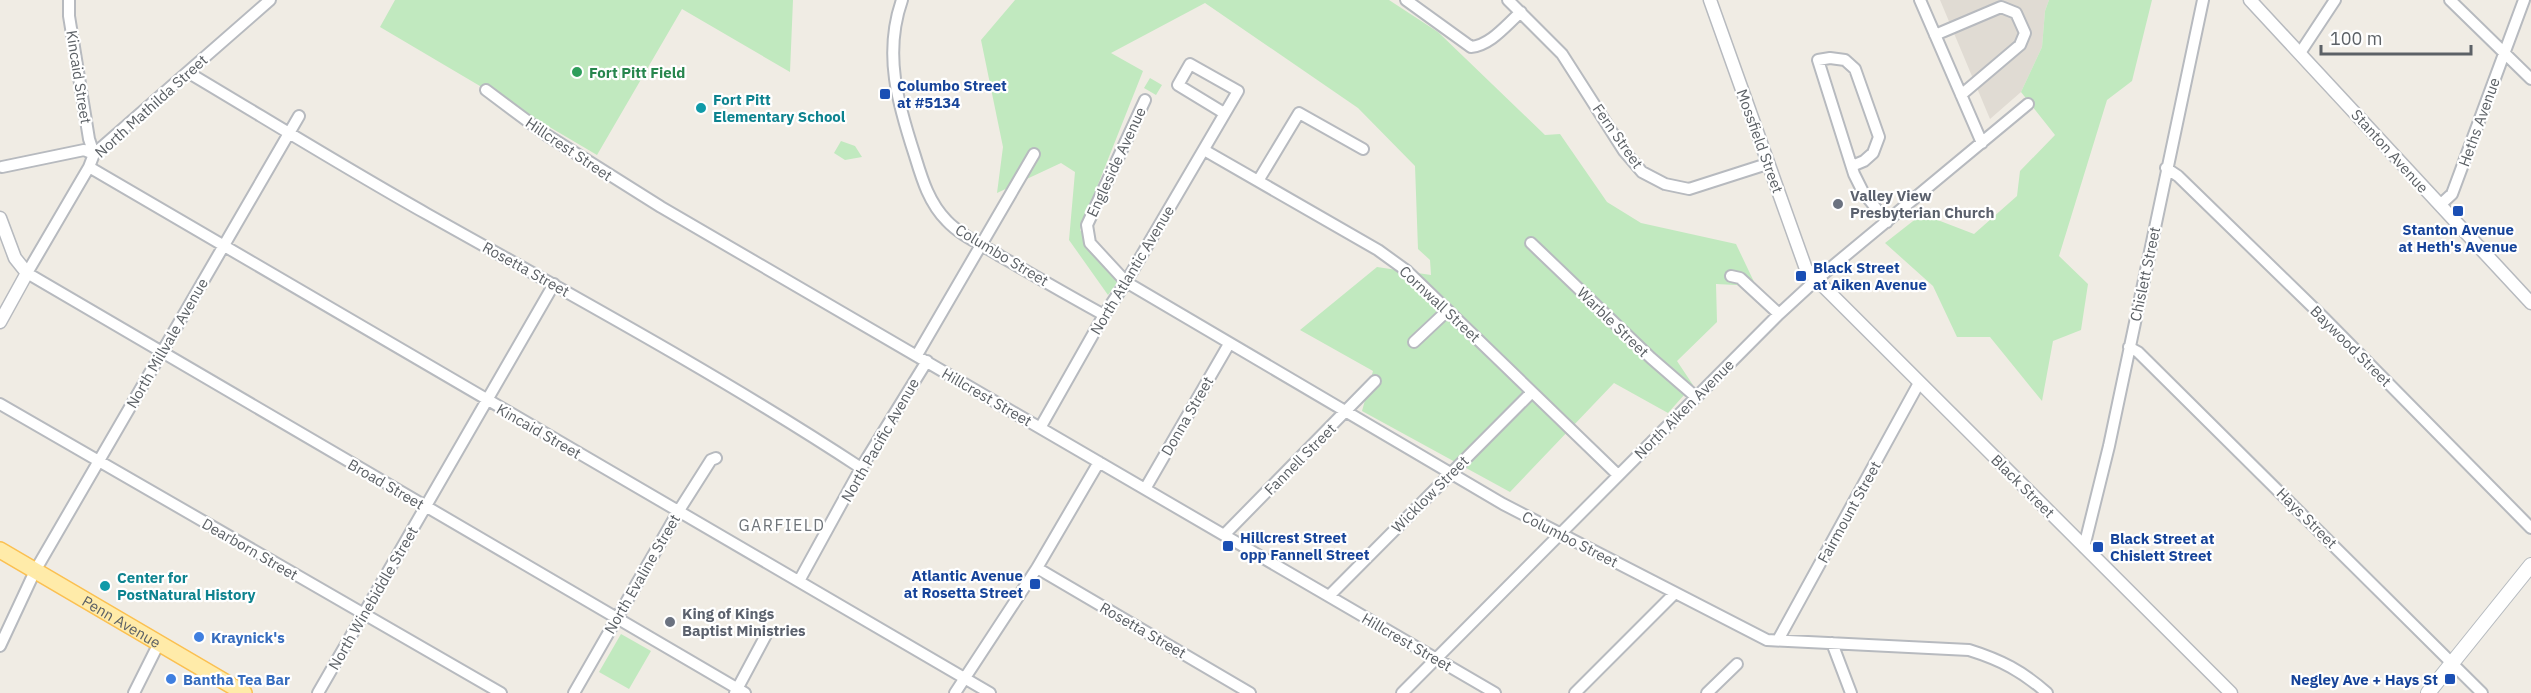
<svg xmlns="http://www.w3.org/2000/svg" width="2531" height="693" viewBox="0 0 2531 693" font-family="'IBM Plex Sans',sans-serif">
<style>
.education{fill:#e0dbd3}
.green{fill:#c1e9bf}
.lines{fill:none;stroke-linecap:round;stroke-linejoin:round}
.minor-casing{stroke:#b7babf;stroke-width:14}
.tertiary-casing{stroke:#b7babf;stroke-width:15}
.secondary-casing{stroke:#b5babf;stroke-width:16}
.primary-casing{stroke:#fbc051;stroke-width:18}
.minor{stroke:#fff;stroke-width:10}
.tertiary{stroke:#fff;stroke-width:12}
.secondary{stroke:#fff;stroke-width:14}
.primary{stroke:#ffeba9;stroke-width:15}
.leisure-dot{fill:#2e9e5b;stroke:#fff;stroke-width:2}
.transit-dot{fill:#1a4fb4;stroke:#fff;stroke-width:2}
.culture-dot{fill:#0f9aa8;stroke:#fff;stroke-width:2}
.worship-dot{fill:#6b7280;stroke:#fff;stroke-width:2}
.shop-dot{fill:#3f7fe0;stroke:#fff;stroke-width:2}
.labels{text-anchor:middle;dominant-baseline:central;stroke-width:4.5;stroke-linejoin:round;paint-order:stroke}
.leisure-label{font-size:15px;font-weight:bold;fill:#27864d;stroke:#fff;text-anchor:start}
.street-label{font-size:15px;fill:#5c6166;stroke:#fff}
.transit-label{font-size:15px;font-weight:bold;fill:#164399;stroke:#fff;text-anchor:start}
.culture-label{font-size:15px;font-weight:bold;fill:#0d838f;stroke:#fff;text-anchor:start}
.worship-label{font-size:15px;font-weight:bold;fill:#5b616d;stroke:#fff;text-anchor:start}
.shop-label{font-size:15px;font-weight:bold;fill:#366cbe;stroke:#fff;text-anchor:start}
.neighbourhood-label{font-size:16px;letter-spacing:1.5px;fill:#6d7378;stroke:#fff}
</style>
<rect width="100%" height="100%" fill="#f0ece4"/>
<!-- education -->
<path class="education" d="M1940,0H2049L2045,11L2042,47L2021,92L1990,119Z"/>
<!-- green -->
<path class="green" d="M395,0H793L790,72L682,9L597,155L380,27Z
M1015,0H1389L1438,32L1545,135L1560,134L1607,202L1641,223L1736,244L1756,286L1716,284L1717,322L1677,361L1693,385L1668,413L1614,383L1510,492L1362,411L1373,371L1300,330L1377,267L1431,275L1430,260L1418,249L1415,166L1358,108L1205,3L1111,53L1143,71L1080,230L1119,280L1108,295L1069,240L1075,172L1061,163L997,193L1003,147L981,40Z
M2049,0H2152L2132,81L2107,100L2059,256L2088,284L2081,330L2053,341L2042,401L1990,337H1957L1933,286L1885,243L1922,214L1974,234L2017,196L2020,171L2055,135L2021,92L2042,47L2045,11Z
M1150,78L1162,85L1156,95L1144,88Z
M841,141L855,146L862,157L845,160L834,153Z
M621,634L651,651L629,689L599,672Z"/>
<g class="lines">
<defs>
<path id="minor" d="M69,0V16L89,139L94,154
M270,0L94,154L89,167L27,273L745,693
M902,0C883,54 898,104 915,156C922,179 929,203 947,221C961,236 983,245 1000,256C1035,276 1069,296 1104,315
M1406,0L1471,47C1491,45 1506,25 1521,12
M1508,0L1562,54L1624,151L1642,172L1665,184L1689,189L1767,164
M1920,0L1982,143
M2450,0L2531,79
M1935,35L2001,7L2016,13L2025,33L2020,45L1961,95
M2300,53L2335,0
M189,73C268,120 347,169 427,214C573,296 721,376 861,468
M486,90L545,134L661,207L1495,693
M1145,100L1087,225L1090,243L1126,282L1503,504L1767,640L1969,650C2001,660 2022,671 2047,693
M1204,150L1378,250L1407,271L1618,475
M1852,166L1864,161L1873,153L1879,137L1855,69L1845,60L1830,58L1818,60L1854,174L1863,192L1887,222
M2,167L84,150L94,154
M89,167L990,693
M2166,168L2178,176L2324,318L2531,528
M1258,181L1299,113L1363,149
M2440,205L2452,194L2524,0
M1531,243L1651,358L1696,397
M1731,276L1740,278L1779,314
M1414,342L1447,311
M2129,347L2138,352L2482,693
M917,355L1034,154
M0,404L501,693
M1040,428L1104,315L1126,282L1238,91L1190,64L1178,85L1224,113
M1145,489L1229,344
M1224,535L1375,381
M2084,547L2109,446L2203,0
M1037,568L1250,693
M799,581L861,468L927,361
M1329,596L1532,392
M1778,640L1919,383
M1832,643L1851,693
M0,646L35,571L299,116
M134,693L159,643
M318,693L554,284
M574,693L678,512L711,460L716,458
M735,693L766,635
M955,693L1037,568L1099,462
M1402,693L1779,314L1816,280L2028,104
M1575,693L1675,593
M1707,693L1737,664"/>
<path id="tertiary" d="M1710,0L1806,269L2231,693
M2250,0L2531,303
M0,218L15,258L27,273L0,322"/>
<path id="secondary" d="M2428,693L2531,565"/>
<g id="primary">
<path id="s1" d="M0,550L244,693"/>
</g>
</defs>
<!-- minor casing -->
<use href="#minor" class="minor-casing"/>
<!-- tertiary casing -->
<use href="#tertiary" class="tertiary-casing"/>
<!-- secondary casing -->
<use href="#secondary" class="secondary-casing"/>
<!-- primary casing -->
<use href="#primary" class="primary-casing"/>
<!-- minor -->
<use href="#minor" class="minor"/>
<!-- tertiary -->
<use href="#tertiary" class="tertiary"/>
<!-- secondary -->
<use href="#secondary" class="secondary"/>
<!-- primary -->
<use href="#primary" class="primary"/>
</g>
<!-- markers -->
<circle class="leisure-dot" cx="577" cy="72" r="6"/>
<g class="transit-dot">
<rect x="879" y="88" width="12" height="12" rx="3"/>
<rect x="2452" y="205" width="12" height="12" rx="3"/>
<rect x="1795" y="270" width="12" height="12" rx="3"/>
<rect x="1222" y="540" width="12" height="12" rx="3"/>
<rect x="2092" y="541" width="12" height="12" rx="3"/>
<rect x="1029" y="578" width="12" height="12" rx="3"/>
<rect x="2444" y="673" width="12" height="12" rx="3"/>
</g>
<g class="culture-dot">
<circle cx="701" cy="108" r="6"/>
<circle cx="105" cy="586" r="6"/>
</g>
<g class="worship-dot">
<circle cx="1838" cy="204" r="6"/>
<circle cx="670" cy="622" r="6"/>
</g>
<g class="shop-dot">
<circle cx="199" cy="637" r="6"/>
<circle cx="171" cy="679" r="6"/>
</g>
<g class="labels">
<!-- leisure labels -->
<g class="leisure-label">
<text x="589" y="72">Fort Pitt Field</text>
</g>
<!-- street labels -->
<g class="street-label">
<text transform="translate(79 77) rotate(81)">Kincaid Street</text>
<text transform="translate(151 106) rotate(-42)">North Mathilda Street</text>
<text transform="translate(2479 122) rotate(-70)">Heths Avenue</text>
<text transform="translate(1618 136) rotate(55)">Fern Street</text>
<text transform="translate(1760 141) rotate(70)">Mossfield Street</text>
<text transform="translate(569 149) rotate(34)">Hillcrest Street</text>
<text transform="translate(2390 151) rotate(48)">Stanton Avenue</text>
<text transform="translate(1116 162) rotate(-65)">Engleside Avenue</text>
<text transform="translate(1002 255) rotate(31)">Columbo Street</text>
<text transform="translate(526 269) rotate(29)">Rosetta Street</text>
<text transform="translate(1132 270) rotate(-59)">North Atlantic Avenue</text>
<text transform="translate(2145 274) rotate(-78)">Chislett Street</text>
<text transform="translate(1440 304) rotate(43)">Cornwall Street</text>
<text transform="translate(1613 322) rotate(44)">Warble Street</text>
<text transform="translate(167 343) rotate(-60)">North Millvale Avenue</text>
<text transform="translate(2351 346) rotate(45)">Baywood Street</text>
<text transform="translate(987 397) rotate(30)">Hillcrest Street</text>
<text transform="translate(1684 409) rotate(-45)">North Aiken Avenue</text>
<text transform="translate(1187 416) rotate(-60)">Donna Street</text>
<text transform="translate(539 431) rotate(30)">Kincaid Street</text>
<text transform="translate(880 440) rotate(-60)">North Pacific Avenue</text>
<text transform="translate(1300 459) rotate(-45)">Fannell Street</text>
<text transform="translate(386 484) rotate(30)">Broad Street</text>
<text transform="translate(2023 486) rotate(45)">Black Street</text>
<text transform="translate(1430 494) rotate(-45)">Wicklow Street</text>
<text transform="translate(1849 512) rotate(-61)">Fairmount Street</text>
<text transform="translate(2307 518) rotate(45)">Hays Street</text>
<text transform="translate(1570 539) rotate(27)">Columbo Street</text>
<text transform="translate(250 549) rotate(30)">Dearborn Street</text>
<text transform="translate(642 574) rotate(-60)">North Evaline Street</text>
<text transform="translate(373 598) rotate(-60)">North Winebiddle Street</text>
<text stroke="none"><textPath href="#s1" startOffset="141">Penn Avenue</textPath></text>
<text transform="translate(1143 630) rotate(30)">Rosetta Street</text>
<text transform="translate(1407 642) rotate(30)">Hillcrest Street</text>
</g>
<!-- transit labels -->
<g class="transit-label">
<text x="897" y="85">Columbo Street<tspan x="897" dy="17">at #5134</tspan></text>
<text x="2458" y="229" text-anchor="middle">Stanton Avenue<tspan x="2458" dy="17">at Heth's Avenue</tspan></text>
<text x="1813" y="267">Black Street<tspan x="1813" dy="17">at Aiken Avenue</tspan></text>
<text x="1240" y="537">Hillcrest Street<tspan x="1240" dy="17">opp Fannell Street</tspan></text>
<text x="2110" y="538">Black Street at<tspan x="2110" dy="17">Chislett Street</tspan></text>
<text x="1023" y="575" text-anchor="end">Atlantic Avenue<tspan x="1023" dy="17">at Rosetta Street</tspan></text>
<text x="2438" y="679" text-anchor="end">Negley Ave + Hays St</text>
</g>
<!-- culture labels -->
<g class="culture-label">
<text x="713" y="99">Fort Pitt<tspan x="713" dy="17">Elementary School</tspan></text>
<text x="117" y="577">Center for<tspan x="117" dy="17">PostNatural History</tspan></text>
</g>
<!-- worship labels -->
<g class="worship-label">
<text x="1850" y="195">Valley View<tspan x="1850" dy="17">Presbyterian Church</tspan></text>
<text x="682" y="613">King of Kings<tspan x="682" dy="17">Baptist Ministries</tspan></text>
</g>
<!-- shop labels -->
<g class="shop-label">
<text x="211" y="637">Kraynick's</text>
<text x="183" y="679">Bantha Tea Bar</text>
</g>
<!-- neighbourhood labels -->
<g class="neighbourhood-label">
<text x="782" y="525">GARFIELD</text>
</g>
</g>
<!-- scale -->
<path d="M2321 45v9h150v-9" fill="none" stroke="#5c6166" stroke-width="3"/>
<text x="2330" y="45" font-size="18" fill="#5c6166" stroke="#ffffff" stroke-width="4.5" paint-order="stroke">100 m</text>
</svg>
